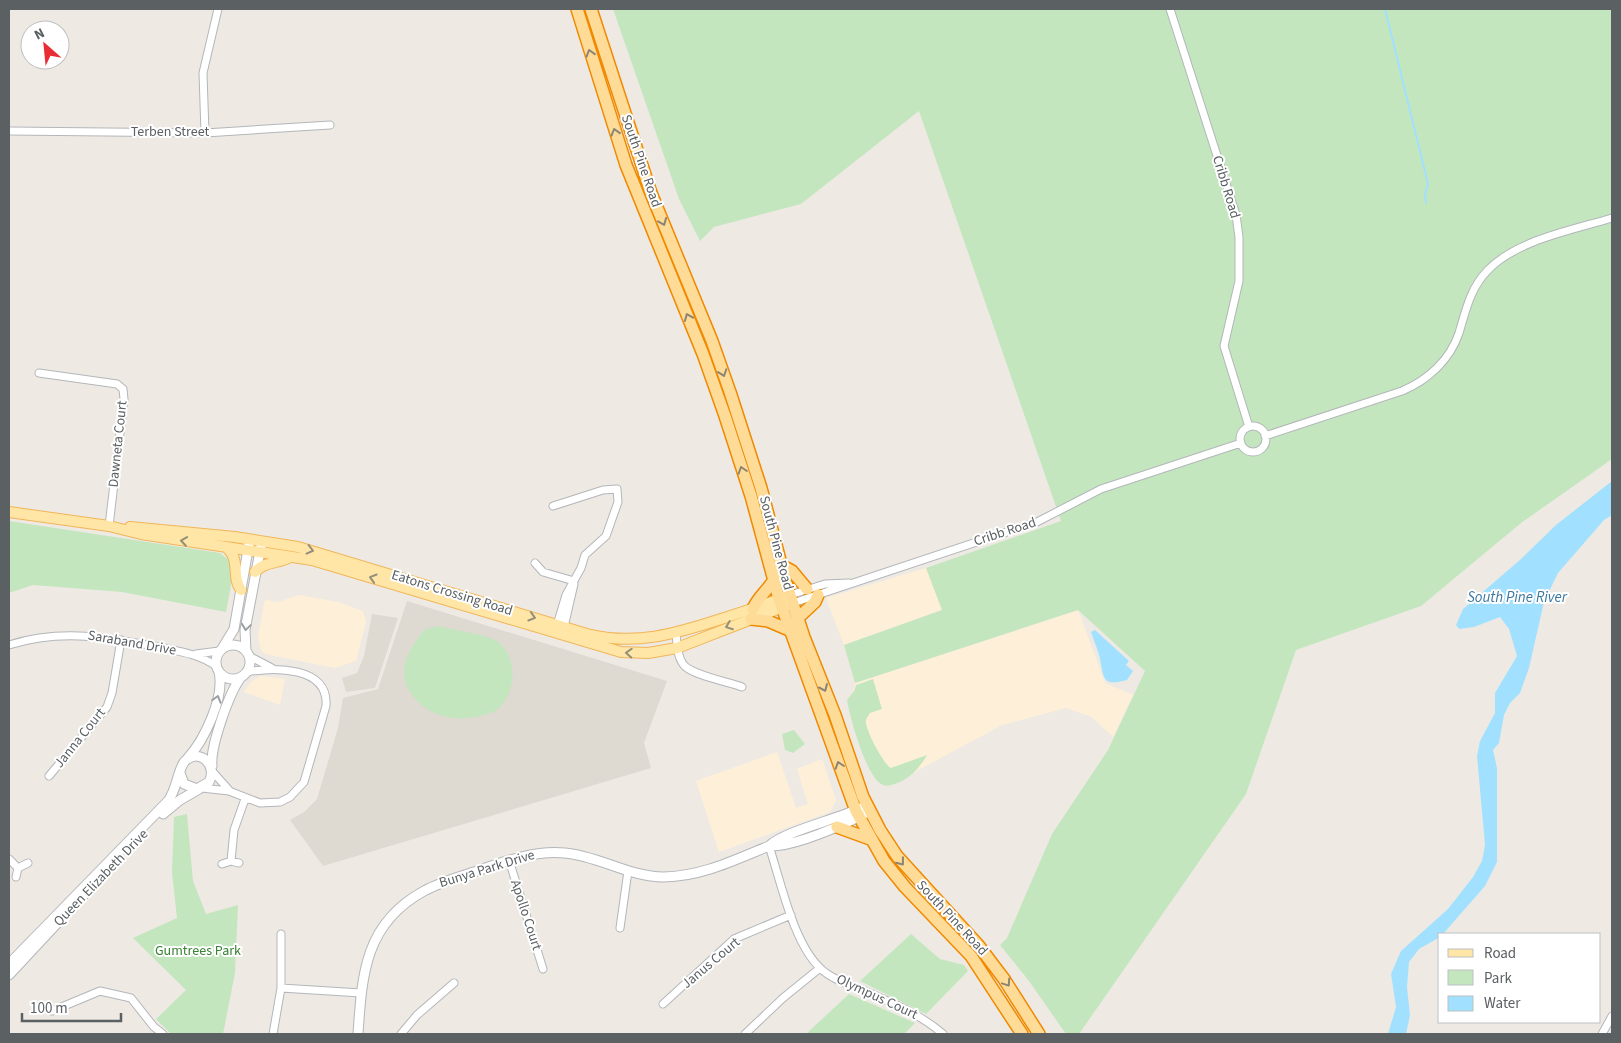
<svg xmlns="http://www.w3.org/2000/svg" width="1621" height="1043" viewBox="0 0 1621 1043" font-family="'Source Sans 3',sans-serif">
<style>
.commercial{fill:#fef0d8}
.education{fill:#ded9d1}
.green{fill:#c3e6bf}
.water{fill:#a1e1ff}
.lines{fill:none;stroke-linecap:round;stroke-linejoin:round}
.stream{stroke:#a1e1ff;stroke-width:2}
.minor-casing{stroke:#b3b6ba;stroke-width:9}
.tertiary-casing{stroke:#b3b6ba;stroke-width:11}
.primary-casing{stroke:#f1b558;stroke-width:12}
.trunk-casing{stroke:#f08900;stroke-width:14}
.minor{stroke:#fff;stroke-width:7}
.tertiary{stroke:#fff;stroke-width:9}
.primary{stroke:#ffe6a6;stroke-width:10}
.trunk{stroke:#fedc98;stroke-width:11}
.oneway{stroke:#8c8573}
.oneway2{stroke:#948f7a}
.oneway3{stroke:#9da0a1}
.labels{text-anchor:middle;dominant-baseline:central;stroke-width:4;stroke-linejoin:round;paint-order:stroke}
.street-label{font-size:14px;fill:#5b6063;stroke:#fff}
.park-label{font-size:14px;fill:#398234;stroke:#fff}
.water-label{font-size:15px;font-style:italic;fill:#3a779f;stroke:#fff}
</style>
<rect width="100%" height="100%" fill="#eeeae3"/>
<!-- commercial -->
<path class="commercial" d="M926,568L942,610L844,645L826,598Z
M299,595L338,602L363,611L366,622L356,661L335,668L265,654L261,650L258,636L265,600L278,602Z
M1078,610L1105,683L1133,695L1113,737L1092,717L1066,708L1002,725L896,782L850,703L855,683Z
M261,676L285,679L280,705L244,692L251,682Z
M777,752L796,808L808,804L797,769L822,759L836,800L830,812L719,852L696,781Z"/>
<!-- education -->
<path class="education" d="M407,601L667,681L644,743L651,768L323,866L290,820L304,812L317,799L338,728L343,698L378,689Z
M372,614L398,618L375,688L346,692L342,678L357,673L364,656Z"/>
<!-- green -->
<path class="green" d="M613,9H1612V459L1521,523L1421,606L1296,650L1246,794L1079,1034H1066L1029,981L1000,945L1007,938L1052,834L1108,750L1145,671L1078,610L855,683L844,645L942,610L926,568L1061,521L919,111L801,204L714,227L700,241L679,199Z
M9,521L220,553L230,561L232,580L226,612L122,592L33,585L9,593Z
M438,626C450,629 488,635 497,641C519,657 516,693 498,709C495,712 489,713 484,715C457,723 426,717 410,692C396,670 409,649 424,630Z
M873,679L882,709L870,713C870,713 866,719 866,720C864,728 884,765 891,768L927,755C921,766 911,777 900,782C894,784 887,788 881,784C866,775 850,718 847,700L854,691L856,685Z
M794,730L805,744L793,753L785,750L782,734Z
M187,814L193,881L206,914L238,905L235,973L223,1034H171L156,1019L186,990L133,938L177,918L172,873L174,817Z
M911,934L940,959L964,965L968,971L926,1014L860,981Z
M849,994L915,1023L904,1034H806Z"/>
<!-- water -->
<path class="water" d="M1612,481V515L1604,520L1558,573L1544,602L1529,668L1520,693L1510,703L1504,715L1499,743L1493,750L1497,768V862L1485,886L1443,934H1440V937L1419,949L1409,962L1407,987L1410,1015L1406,1034H1388L1396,1007L1391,974L1401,951L1448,909L1473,877L1482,861L1485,845L1477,756L1480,741L1495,713V693L1517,656L1509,629L1500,617L1474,627L1459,629L1456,625L1463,609L1521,559L1556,525Z
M1095,630L1129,661L1126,665L1133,671L1127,680C1102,687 1104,678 1100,659C1098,650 1094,641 1091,632Z"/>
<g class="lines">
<!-- stream -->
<path class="stream" d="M1385,9L1428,184L1425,193L1426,203"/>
<defs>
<path id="minor" d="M1170,9L1236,215L1239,237V281L1224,346L1249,427
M9,131L205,133L330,125
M205,133L203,73L218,9
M39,373L117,384L123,389L124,399L109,526
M1240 439a13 13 0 1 1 26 0a13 13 0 1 1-26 0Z
M1265,436L1402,391C1428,380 1450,360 1459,333C1466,310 1470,289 1487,271C1516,240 1573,230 1612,218
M553,506L603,490L617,489L618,502L606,536L585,555L581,568L566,595L557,625
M535,563L543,572L574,581
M790,595L825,584L849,583
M793,603L1037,522L1101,489L1241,443
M564,627L574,584
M676,633C677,643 677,656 683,664C690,675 729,682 742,687
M9,645C61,629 102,637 154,646C176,651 197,653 216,666
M196,654L219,651
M249,656L272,668
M212,771L229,790
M49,776L107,707L112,693L121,640
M202,788L229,791L260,803L280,802L290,797L304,782L326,706C329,666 274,667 247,672
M769,846C781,882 793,942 820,968C830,978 847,984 860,989C890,1002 919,1013 943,1034
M9,859L18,868
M509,860L543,969
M231,861L234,830L245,799
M222,864L231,861L239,863
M16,877L18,868L28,863
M620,928L628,871
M281,988L361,993
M663,1004L734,939L791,915
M52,1011L100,991L131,998L154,1027L163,1034
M273,1034L281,988V934
M401,1034L417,1015L454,983
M745,1034L783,998L820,968
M1602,1034L1612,1016"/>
<path id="tertiary" d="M216 662a17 17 0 1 1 34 0a17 17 0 1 1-34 0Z
M223,647L234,629L249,544
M246,651L245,630L261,546
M187,759C204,741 225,697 219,672
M212,766C210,747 229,693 241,677
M163,814L180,800L199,789
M769,846C785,831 836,820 860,808
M9,964L168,801C177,790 178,768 185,761C200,747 218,766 209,782L197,789L184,784L180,773
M9,975L104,873
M358,1034C362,974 365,923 424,891C440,882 459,877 477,871C506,861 534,850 565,853C599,856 629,877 664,877C703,876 734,860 769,846C794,847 840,826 863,815"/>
<path id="primary" d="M9,512L109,526L141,534L312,560L621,652L648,653L677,648L793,603
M130,527L235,537L298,547L587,634C635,646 675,634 721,619C743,612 765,605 786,596
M227,548C241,560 231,577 241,590
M255,572C264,561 279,564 290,557"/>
<path id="trunk" d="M577,9L626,165L703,354L725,416L751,496L779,599L856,811L884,861L905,887L971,956L1022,1034
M591,9L651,193L712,341L730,392L761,488L786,583L804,637L835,715L863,797L880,830L897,856L979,946L1004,979L1039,1034
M781,565L792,571L807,589
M753,609C757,598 767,591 773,581
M798,618L815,602L818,595
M751,619L768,621L789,630
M837,827L870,839"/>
</defs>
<!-- minor casing -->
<use href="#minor" class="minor-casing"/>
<!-- tertiary casing -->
<use href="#tertiary" class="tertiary-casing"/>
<!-- primary casing -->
<use href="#primary" class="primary-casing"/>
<!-- trunk casing -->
<use href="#trunk" class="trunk-casing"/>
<!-- minor -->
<use href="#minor" class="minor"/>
<!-- tertiary -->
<use href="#tertiary" class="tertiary"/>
<!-- primary -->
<use href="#primary" class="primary"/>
<!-- trunk -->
<use href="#trunk" class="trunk"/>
</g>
<!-- one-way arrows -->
<defs><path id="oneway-chevron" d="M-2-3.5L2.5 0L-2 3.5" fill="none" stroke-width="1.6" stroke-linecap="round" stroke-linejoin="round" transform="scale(1.25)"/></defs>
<g class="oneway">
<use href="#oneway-chevron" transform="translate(590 53) rotate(-107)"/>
<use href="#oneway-chevron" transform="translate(615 132) rotate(-107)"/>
<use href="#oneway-chevron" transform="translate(663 222) rotate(68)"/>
<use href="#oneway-chevron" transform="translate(688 317) rotate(-112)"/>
<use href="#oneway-chevron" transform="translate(723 373) rotate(71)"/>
<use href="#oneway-chevron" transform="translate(742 470) rotate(-108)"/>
<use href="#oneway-chevron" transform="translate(824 688) rotate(66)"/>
<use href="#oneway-chevron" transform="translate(839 765) rotate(-108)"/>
<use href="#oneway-chevron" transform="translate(901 862) rotate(52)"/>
<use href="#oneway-chevron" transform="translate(1007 983) rotate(56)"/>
</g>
<g class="oneway2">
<use href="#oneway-chevron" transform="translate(184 541) rotate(-172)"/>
<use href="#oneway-chevron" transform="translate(310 550) rotate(14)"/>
<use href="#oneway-chevron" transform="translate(373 578) rotate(-163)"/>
<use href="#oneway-chevron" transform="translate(532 617) rotate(17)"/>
<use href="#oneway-chevron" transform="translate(729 626) rotate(159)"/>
<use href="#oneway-chevron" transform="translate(629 653) rotate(-177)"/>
</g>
<g class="oneway3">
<use href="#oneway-chevron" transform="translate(246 627) rotate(98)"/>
<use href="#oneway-chevron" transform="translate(217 699) rotate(-74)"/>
</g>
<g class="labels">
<!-- street labels -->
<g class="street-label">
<text x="170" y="132">Terben Street</text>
<text transform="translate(641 161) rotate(71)">South Pine Road</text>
<text transform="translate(1226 187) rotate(73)">Cribb Road</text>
<text transform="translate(118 444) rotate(-84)">Dawneta Court</text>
<text transform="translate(1005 532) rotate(-18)">Cribb Road</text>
<text transform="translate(776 543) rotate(75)">South Pine Road</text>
<text transform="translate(452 593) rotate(17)">Eatons Crossing Road</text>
<text transform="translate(132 643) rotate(10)">Saraband Drive</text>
<text transform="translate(80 738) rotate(-51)">Janna Court</text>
<text transform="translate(487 869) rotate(-17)">Bunya Park Drive</text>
<text transform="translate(101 878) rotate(-46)">Queen Elizabeth Drive</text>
<text transform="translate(526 915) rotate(72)">Apollo Court</text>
<text transform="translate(952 918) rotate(47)">South Pine Road</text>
<text transform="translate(711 963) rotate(-40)">Janus Court</text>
<text transform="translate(877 997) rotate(25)">Olympus Court</text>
</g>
<!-- park labels -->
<g class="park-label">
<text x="198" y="951">Gumtrees Park</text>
</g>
<!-- water labels -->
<g class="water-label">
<text x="1517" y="597">South Pine River</text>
</g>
</g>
<!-- border -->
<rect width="1621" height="1043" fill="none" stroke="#5b6063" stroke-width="20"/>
<!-- legend -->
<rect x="1438" y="933" width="162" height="90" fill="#ffffff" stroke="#bdbfc1"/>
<rect x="1448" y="949" width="25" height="8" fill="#ffe6a6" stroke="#bdbfc1"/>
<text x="1484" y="958" font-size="15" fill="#5b6063">Road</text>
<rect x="1448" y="970" width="25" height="15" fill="#c3e6bf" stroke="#bdbfc1"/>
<text x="1484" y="983" font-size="15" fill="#5b6063">Park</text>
<rect x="1448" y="996" width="25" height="15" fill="#a1e1ff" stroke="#bdbfc1"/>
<text x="1484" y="1008" font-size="15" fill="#5b6063">Water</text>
<!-- north arrow -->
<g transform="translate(45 45) rotate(333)"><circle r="24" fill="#ffffff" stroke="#bdbfc1"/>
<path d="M0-4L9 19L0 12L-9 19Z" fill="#e92d35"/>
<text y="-8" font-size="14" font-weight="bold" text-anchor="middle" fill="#5b6063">N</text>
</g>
<!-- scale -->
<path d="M22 1013v8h99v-8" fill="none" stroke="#5b6063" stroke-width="2.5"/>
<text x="30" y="1013" font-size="15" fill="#5b6063" stroke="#ffffff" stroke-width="4" paint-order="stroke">100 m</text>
</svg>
